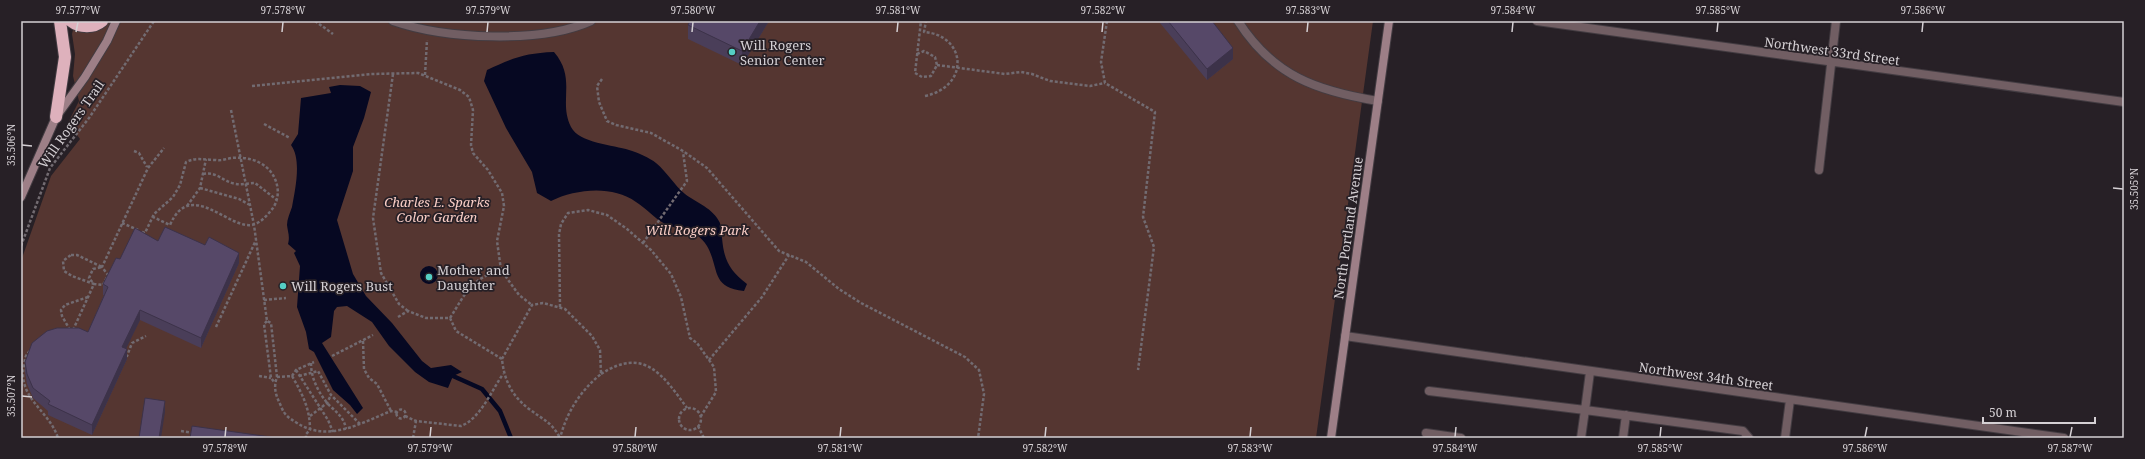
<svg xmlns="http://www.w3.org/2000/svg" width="2145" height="459" viewBox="0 0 2145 459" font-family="'Noto Serif',serif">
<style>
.green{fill:#553631}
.water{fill:#060822}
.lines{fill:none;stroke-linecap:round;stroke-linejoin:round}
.stream{stroke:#060822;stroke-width:4.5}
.lane-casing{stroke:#433c42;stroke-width:10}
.street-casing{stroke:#433c42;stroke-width:10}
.secondary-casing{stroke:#433c42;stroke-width:10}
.highway-casing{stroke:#433c42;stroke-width:14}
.path{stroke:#726b71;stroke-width:2.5;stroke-dasharray:3 2;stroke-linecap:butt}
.lane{stroke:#715e63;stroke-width:8}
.street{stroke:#715e63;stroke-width:8}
.secondary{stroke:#9d7f87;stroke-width:8}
.highway{stroke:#deb1bc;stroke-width:12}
.wall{fill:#4a3e59}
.shaded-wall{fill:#3c3249}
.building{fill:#564868;stroke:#3c3249}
.ticks{fill:none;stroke:#d5d0d4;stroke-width:1.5}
.poi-dot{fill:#55cec5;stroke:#272026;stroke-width:1.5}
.labels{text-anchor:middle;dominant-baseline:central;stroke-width:3.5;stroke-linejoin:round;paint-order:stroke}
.poi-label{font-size:13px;fill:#d5d0d4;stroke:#272026;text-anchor:start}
.street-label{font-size:13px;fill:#d5d0d4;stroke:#272026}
.park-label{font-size:13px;font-style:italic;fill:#facec6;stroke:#272026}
.neatline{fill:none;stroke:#d5d0d4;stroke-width:1.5}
.ticks-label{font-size:10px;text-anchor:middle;fill:#d5d0d4}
</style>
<rect width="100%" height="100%" fill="#272026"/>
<!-- green -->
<path class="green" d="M75,21H1373L1316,438H21V261L51,176L80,139L68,123L79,101L73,76L75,54L72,34Z"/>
<!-- water -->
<path class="water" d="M554,52C577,79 558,101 571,127C579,143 614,145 629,150C637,152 650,158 656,163C667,172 674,185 685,194C697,203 713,208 720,223C721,227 721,234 722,238C724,260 729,270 747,284L744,291C710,287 720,269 707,246C696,228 681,231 665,224C654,218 646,208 636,202C612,185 576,189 551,201L537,193L532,172L506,128L484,81L487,70C513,58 525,53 554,52Z
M340,85L360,86L371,92L364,118L353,147V171L337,220L353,274L366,296L392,323L422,361L431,368L451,365L462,372L453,376L448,388L429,382L415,372L389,346L372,322L347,306L337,307L334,311L331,337L322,343L363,408L357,414L350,405L333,390L314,352L309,349L306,332L297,307L300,266L294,253L296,251L288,244C290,236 288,233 287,225C287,219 290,213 292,207C295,190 302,160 291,145L298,134L301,98L331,93L329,87Z
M420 275a9 9 0 1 1 18 0a9 9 0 1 1-18 0Z"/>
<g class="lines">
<!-- stream -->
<path class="stream" d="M453,376L482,389L500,411L511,438"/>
<defs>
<path id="lane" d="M1590,372L1585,410L1743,431L1749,438
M1429,391L1585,410L1581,438
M1426,433L1461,438
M1623,438L1626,415"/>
<path id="street" d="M393,21C445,39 540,44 591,21
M1238,21C1273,76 1317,91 1378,101
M1537,21L2124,102
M1819,170L1836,21
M1345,336L2064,438
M1785,438L1790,400"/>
<path id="secondary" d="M21,197L56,117L85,77L107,41L116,21
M1331,438L1389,21"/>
<path id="highway" d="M71,21C80,28 94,28 102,21
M56,117L65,57L60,21"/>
</defs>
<!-- lane casing -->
<use href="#lane" class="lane-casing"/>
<!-- street casing -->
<use href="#street" class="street-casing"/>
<!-- secondary casing -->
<use href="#secondary" class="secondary-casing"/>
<!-- highway casing -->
<use href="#highway" class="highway-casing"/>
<!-- path -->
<path class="path" d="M315,21L333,34
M1107,21L1101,62L1105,83L1155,112L1143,217L1154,247L1138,370
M917,54L924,51L935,57L937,65L931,76L922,77L915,73L921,21
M937,65L1005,74L1021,72L1032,74L1050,81L1090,86L1105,83
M393,74L373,218L381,273L399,304L408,311
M425,75L427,40
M602,79L597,86L599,102L607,121L616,125L651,133L683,151L707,168L779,251L806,262L839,289L861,303L965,357L979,370L984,394L978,438
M252,86L371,74L418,73L460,90L469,97L473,110L471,145L473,153L488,170L502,193L504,206L497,241L501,270
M925,96C971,86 966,35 924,32L926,21
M231,110L254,225L267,321L271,323L277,377C273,388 276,396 281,406C284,415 289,418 297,423C328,443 361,423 391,411L397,412
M264,124L290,138
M134,151L139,153L147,167
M203,174C217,171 223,182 236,184C241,185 249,183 255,183L277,200
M200,188L239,199L250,205
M187,206L200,188L206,159
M122,223L138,230
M142,232L145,233L154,214L173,197L180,185L186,162C196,157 205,160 216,160C221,161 226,159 231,158C248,156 268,162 275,179C279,188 279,199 273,208C268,214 263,221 255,224C232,234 191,176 170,225L153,217
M643,243L687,181L683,152
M21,246L50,168L89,118L154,21
M71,255H77L102,267L93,269L89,278L94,284L72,276L64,271L63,261Z
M264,300L286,298
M560,307L559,234L561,224L568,213L588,210L607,215L627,229L651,250L671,274L681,297L690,338L697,343L714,367L716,392L701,416
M398,317L408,311L426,318H450L456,331L502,359C504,380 512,396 529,409C542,419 552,422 560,438
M450,318C466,293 470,279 501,270L519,295L532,305
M267,321L264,324L271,378L275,383
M216,327L256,240
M70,330L62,316L61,310L65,305L88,297
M73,330L94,284L103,285L108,275L102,267L148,168L164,148
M363,341L364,369L369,378L377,384L391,411
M30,351C25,355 25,359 24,365C17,398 49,410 58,438
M126,355L127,356L132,343L146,336
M332,356L373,335
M502,359L532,305L543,303L565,309L592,336L600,350L601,374C580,391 567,412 560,438
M709,360L762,297L789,255
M311,363C311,378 318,392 328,404C336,412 344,417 346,429
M296,370L328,420L333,432
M601,374C644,346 663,375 687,408
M259,376L271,378
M292,376C303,395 310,409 310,430L306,434V438
M299,376L318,371L331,395L360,424
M277,377L292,376L296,370L314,362
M679 419a11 11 0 1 1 22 0a11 11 0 1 1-22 0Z
M396.5 414a4.5 4.5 0 1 1 9 0a4.5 4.5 0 1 1-9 0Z
M310,416L327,403L331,395
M405,416L416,421L461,426C480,419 492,390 503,374
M698,426L704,438
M181,431L194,433
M413,438L416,421"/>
<!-- lane -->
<use href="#lane" class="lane"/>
<!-- street -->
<use href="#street" class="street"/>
<!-- secondary -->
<use href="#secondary" class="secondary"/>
<!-- highway -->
<use href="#highway" class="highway"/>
</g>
<!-- wall -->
<path class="wall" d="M769,21L742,65L688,39V25Z
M1160,21H1212L1233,59L1207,80L1160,23Z
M158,241L239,263L201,348L140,320L126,348L127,359L92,435L48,415V411L33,398L27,384L25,372V362L88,332L104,295H103V284L120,259Z"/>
<!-- shaded-wall -->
<path class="shaded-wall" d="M760,21H769L742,65V51Z
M1233,48V59L1207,80V69Z
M239,253V263L201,348V338Z
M140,310V320L122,357V347Z
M127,349V359L92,435V425Z
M165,401V412L161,438H159Z"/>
<!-- building -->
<path class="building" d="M690,21H760L742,51L688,25Z
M1168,21H1212L1233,48L1207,69Z
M165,227L205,245L209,237L239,253L201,338L140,310L122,347L127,349L92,425L48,404L50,401L33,388L27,374L25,362L32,343L47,331L57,328H79L88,332L108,287L103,284L116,258L120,259L135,228L158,241Z
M145,398L165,401L159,438H139Z
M192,426L278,438H190Z"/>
<!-- ticks -->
<path class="ticks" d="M76,32L78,22M282,32L283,22M487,32L488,22M692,32L693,22M897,32L898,22M1102,32L1103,22M1307,32L1308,22M1512,32L1513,22M1717,32L1718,22M1922,32L1923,22M22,145L32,146M2113,188L2123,189M22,396L32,397M225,437L226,427M430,437L431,427M635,437L636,427M840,437L841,427M1045,437L1046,427M1250,437L1251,427M1455,437L1456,427M1660,437L1661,427M1865,437L1867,427M2070,437L2072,427"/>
<!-- markers -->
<g class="poi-dot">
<circle cx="732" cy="52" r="4"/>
<circle cx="429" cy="277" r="4"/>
<circle cx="283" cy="286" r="4"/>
</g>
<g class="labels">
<!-- poi labels -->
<g class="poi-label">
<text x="740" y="45">Will Rogers<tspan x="740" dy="15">Senior Center</tspan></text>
<text x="437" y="270">Mother and<tspan x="437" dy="15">Daughter</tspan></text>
<text x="291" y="286">Will Rogers Bust</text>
</g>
<!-- street labels -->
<g class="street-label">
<text transform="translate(1832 51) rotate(8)">Northwest 33rd Street</text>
<text transform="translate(71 124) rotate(-55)">Will Rogers Trail</text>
<text transform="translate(1348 228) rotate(-82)">North Portland Avenue</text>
<text transform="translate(1706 376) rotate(8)">Northwest 34th Street</text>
</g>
<!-- park labels -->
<g class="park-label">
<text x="437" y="202">Charles E. Sparks<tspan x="437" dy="15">Color Garden</tspan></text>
<text x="697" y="230">Will Rogers Park</text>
</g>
</g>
<!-- border -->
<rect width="2145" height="459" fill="none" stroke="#272026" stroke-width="44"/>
<!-- scale -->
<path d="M1983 417v6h112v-6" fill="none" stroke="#d5d0d4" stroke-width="2"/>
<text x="1989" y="417" font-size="12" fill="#d5d0d4" stroke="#272026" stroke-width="3" paint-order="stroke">50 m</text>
<rect x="22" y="22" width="2101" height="415" class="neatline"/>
<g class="ticks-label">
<text x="78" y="14">97.577°W</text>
<text x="283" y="14">97.578°W</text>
<text x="488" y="14">97.579°W</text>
<text x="693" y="14">97.580°W</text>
<text x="898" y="14">97.581°W</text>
<text x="1103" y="14">97.582°W</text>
<text x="1308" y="14">97.583°W</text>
<text x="1513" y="14">97.584°W</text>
<text x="1718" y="14">97.585°W</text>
<text x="1923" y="14">97.586°W</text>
<text transform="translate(11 145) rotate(-90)" y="4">35.506°N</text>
<text transform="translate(2134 189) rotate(-90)" y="4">35.505°N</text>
<text transform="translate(11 396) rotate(-90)" y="4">35.507°N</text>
<text x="225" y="452">97.578°W</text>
<text x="430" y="452">97.579°W</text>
<text x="635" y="452">97.580°W</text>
<text x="840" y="452">97.581°W</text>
<text x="1045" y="452">97.582°W</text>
<text x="1250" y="452">97.583°W</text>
<text x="1455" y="452">97.584°W</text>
<text x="1660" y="452">97.585°W</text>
<text x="1865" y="452">97.586°W</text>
<text x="2070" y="452">97.587°W</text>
</g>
</svg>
